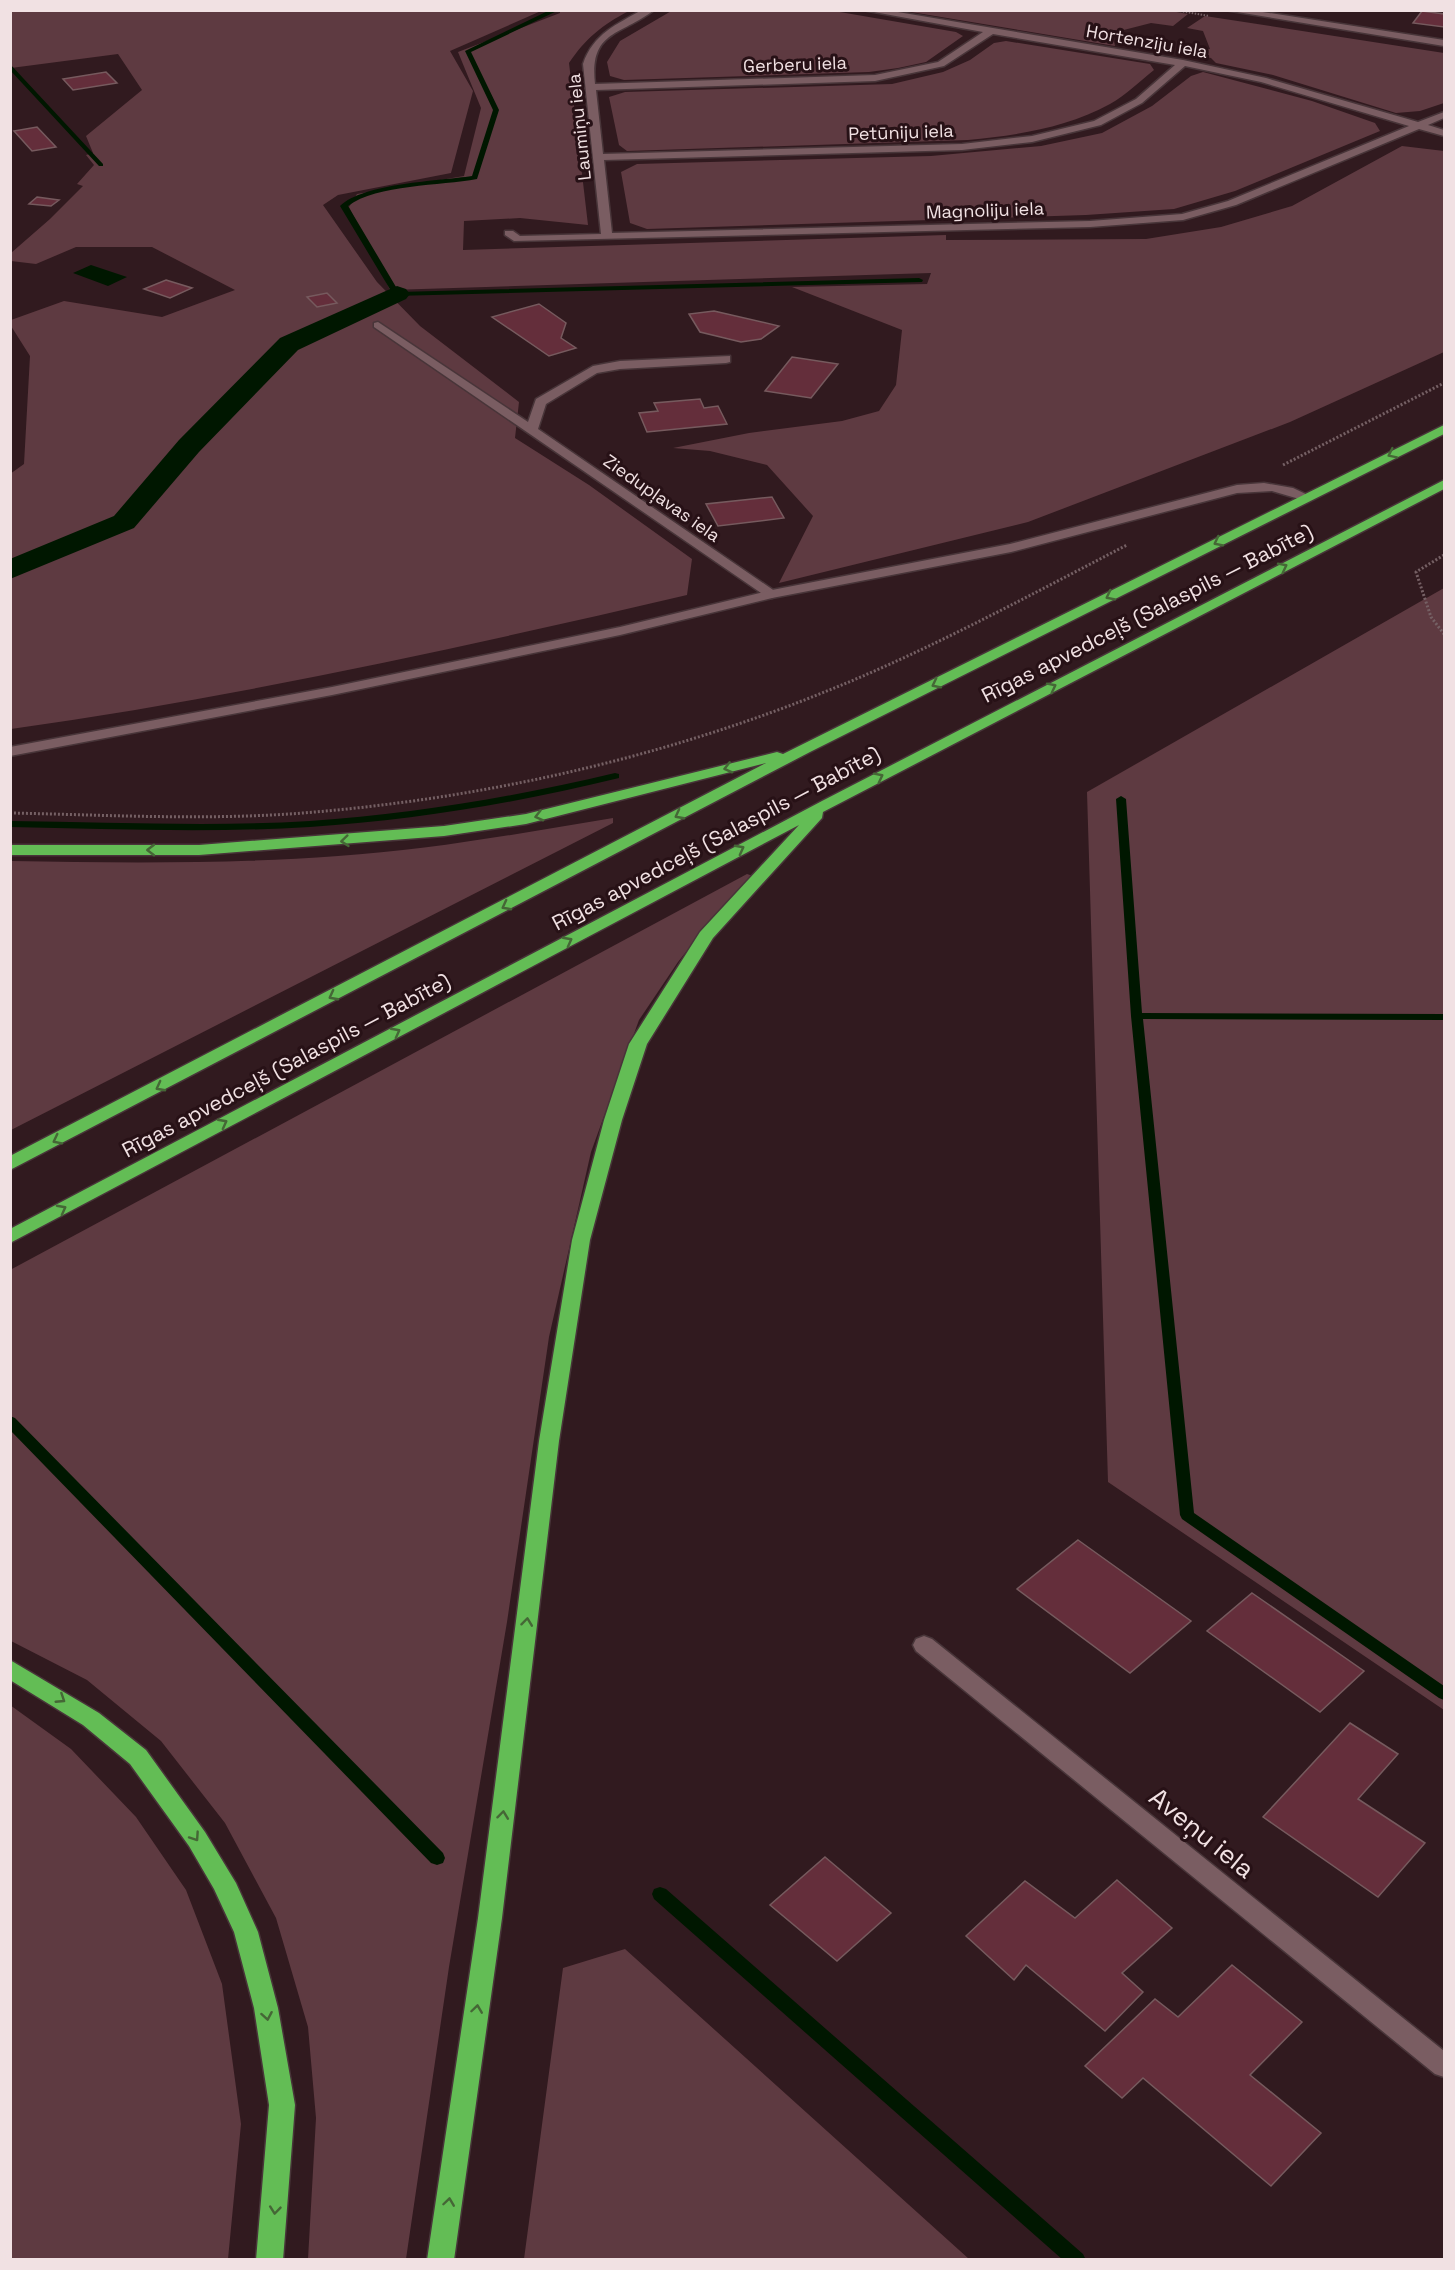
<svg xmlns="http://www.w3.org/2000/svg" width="1455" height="2270" viewBox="0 0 1455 2270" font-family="'Space Grotesk',sans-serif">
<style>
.green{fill:#5e3a41}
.water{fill:#001700}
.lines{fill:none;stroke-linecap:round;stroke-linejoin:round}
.stream{fill:#001700;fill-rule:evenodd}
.canal{fill:#001700;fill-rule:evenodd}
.building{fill:#642e3b;stroke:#765a5e;stroke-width:1.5}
.lane-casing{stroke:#483539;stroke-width:3}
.street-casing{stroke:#483539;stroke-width:3}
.highway-casing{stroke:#483539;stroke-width:3}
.path-far1{stroke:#756064;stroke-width:2;stroke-dasharray:1.5 1.5;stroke-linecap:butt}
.path{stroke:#756064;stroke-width:3;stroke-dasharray:2 2;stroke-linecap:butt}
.lane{fill:#7a5d62;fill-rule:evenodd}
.street{fill:#7a5d62;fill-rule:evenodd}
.highway{fill:#63bd55;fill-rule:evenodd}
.oneway{stroke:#456736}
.labels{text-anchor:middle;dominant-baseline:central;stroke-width:6;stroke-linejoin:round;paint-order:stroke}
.far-street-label{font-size:18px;fill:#f1e1e3;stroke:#271116}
.street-label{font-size:21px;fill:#f1e1e3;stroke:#271116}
.near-street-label{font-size:26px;fill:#f1e1e3;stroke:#271116}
</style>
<rect width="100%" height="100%" fill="#311a1f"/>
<!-- green -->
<path class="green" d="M673,10L834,11L956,32L963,36L926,62L898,68L869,72L624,80L610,76L607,62L620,41Z
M1165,10L1188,14L1173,26L1151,23L1112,33L1115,46L905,11Z
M11,11H541L450,51L473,91L451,173L338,195L323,205L377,282L420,326L519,402L515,438L589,485L692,559L687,595C464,647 238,697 11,729L10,474L24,464L30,356L11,326V320L64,301L162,317L235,290L152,247H76L36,264L11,261V253L50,219L83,186L77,184L94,165L86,155L93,153L86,136L142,90L118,54L11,68Z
M560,11H629C602,25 586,38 569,63L588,225L520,218L464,221L463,250L946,235V240L1146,239L1221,227L1292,206L1402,146L1444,151V352L1290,422L1028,522L779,583L813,516L767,465L710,451L673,448L749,433L842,421L879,411L896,385L902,330L792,287L927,284L931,273L390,290L349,207L357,194L464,176L481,108L458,52L560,13Z
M1205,16L1444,53V103L1420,111L1396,113L1273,75L1216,63L1211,58L1179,52L1210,49L1203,31L1187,28Z
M1006,41L1150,64L1154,70C1140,81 1126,95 1110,104C1066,128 1018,135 968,140L627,151L619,145L609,97L625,92L892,84L943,72L970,60L994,43Z
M1203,72L1312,101L1375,123L1380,131L1235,191L1174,209L1086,215L647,229L630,223L621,172L637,164L931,156L1041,146L1102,133L1152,106L1191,76Z
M1444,588V1710L1108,1482L1087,792Z
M613,818V823L11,1130V861C120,863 229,864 338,856C431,850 522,833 613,818Z
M747,874L753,876L712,919L678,962L639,1020L591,1152L549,1337L507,1622L449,1967L406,2259H308L316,2118L308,2027L276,1918L225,1823L161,1741L87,1680L11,1641L10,1270Z
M10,1705L71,1749L136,1817L186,1890L222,1984L241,2124L228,2259H11Z
M625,1949L969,2259H524L563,1968Z"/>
<!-- water -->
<path class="water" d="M91,265L127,277L108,286L73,273Z"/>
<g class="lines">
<!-- stream -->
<path class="stream" d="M550,10H559L471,52L499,110L477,179C441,186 377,184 348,206L399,292L919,278L923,280L922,282L394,296L340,206C364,183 439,181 472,176L493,110L465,51Z
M10,64L103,164V166H99L10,70Z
M615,773L619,774V778C517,803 414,820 310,827C210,833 110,829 10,827V821C110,822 210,827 310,821C413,814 515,797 615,773Z
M1121,796L1126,799L1142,1013L1444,1014V1020L1143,1019L1194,1513L1444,1686V1700L1439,1698L1182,1519L1180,1515L1131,1016L1116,799Z
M10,1416L15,1418L443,1853L445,1858L443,1863L437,1865L431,1863L10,1430Z
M660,1887L666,1889L1083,2254L1086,2260H1063L654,1899L652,1894L654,1889Z"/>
<!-- canal -->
<path class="canal" d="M397,286L406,289L410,294L406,299L298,350L199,452L134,528L10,579V559L114,516L179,440L280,338Z"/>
</g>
<!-- building -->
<path class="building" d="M1422,11L1444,14V27L1413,23Z
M106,72L117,83L73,90L63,79Z
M37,127L56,147L32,151L14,131Z
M37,197L59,200L51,206L29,204Z
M166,280L192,288L170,298L144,289Z
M327,293L337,303L317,307L307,297Z
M539,304L566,323L561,338L576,348L549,356L492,317Z
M714,311L779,326L761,339L741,342L700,332L689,314Z
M792,357L838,364L811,398L765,391Z
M700,399L704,408L718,406L727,424L647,432L639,413L658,411L654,403Z
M772,497L784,518L718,526L706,504Z
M1078,1540L1191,1621L1130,1673L1017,1589Z
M1252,1593L1364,1671L1320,1712L1207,1631Z
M1350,1723L1398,1754L1358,1799L1425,1843L1378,1897L1263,1817Z
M825,1857L891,1913L837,1961L770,1905Z
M1117,1880L1172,1928L1122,1973L1143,1992L1105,2031L1026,1965L1014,1980L966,1936L1025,1881L1075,1918Z
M1232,1965L1302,2022L1250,2075L1321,2133L1271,2186L1143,2078L1122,2098L1085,2066L1155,1999L1178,2017Z"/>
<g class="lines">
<defs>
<path id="lane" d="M378,322L528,422L536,399L593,366L620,361L730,356V362L726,363L620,369L597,373L546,404L538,429L779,594L772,598L767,597L374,327V323Z"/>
<path id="street" d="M642,10H654C621,36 589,30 595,84L875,75L938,62L983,32L863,10H886L1183,60L1266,78L1418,122L1444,112V118L1428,125L1444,130V136L1419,129L1236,205L1183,220L1090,227L514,241L505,235V231H513L520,236L601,234L583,64C593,34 617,24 642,10ZM993,34L1175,65L1136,99L1094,121L1032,136L962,144L603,154L596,90L875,81L944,66ZM1185,66L1261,82L1409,126L1228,201L1182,214L1090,221L612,233L604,160L962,150L1032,142L1101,125L1142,103Z
M1225,10H1250L1444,40V46Z
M1264,483L1293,488L1312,497L1306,501L1272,491L1237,493L1011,552L772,598L620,635L332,695L10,756V747L332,687L620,627L772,590L1010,544L1237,485Z
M924,1636L932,1639L1444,2051V2077L1435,2074L916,1651L913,1645L916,1639Z"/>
<path id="highway" d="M1444,425V434L810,752L10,1170V1156L766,763L526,824L444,836L199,855H10V845H199L444,826L526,814L777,752L783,754Z
M1444,480V489L823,812L822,818L713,938L647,1044L622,1120L590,1240L559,1441L502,1918L454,2260H427L478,1918L539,1441L572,1240L604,1120L629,1044L700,932L799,825L10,1243V1229L822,801Z
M10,1660L99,1713L146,1750L205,1832L236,1883L258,1932L278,2008L295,2105L283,2260H256L269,2105L254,2008L234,1932L214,1889L189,1846L130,1764L83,1725L10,1680Z"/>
</defs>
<!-- lane casing -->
<use href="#lane" class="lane-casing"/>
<!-- street casing -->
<use href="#street" class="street-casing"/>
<!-- highway casing -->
<use href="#highway" class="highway-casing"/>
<!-- path-far1 -->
<path class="path-far1" d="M1174,10L1209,16"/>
<!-- path -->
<path class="path" d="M1283,465L1444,383
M1444,555L1416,572L1431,617L1444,634
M10,813C111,815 214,821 315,812C491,797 668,756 832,689C933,648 1030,595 1127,545"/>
<!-- lane -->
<use href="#lane" class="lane"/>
<!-- street -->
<use href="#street" class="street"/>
<!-- highway -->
<use href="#highway" class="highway"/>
</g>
<!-- one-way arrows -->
<defs><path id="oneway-chevron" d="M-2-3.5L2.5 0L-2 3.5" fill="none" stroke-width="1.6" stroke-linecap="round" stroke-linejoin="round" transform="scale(1.5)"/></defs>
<g class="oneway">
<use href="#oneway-chevron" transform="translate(1392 454) rotate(154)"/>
<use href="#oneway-chevron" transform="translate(1218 542) rotate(153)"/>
<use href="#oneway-chevron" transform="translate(1283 567) rotate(-27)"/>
<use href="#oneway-chevron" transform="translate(1110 596) rotate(153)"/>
<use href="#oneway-chevron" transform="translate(936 684) rotate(153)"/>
<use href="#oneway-chevron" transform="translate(1052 687) rotate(-27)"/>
<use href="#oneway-chevron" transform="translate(728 768) rotate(166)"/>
<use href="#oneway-chevron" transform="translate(879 777) rotate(-27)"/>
<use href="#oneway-chevron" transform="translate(679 815) rotate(152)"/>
<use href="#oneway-chevron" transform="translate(539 816) rotate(166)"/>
<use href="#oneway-chevron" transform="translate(345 841) rotate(174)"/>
<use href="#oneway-chevron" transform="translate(740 849) rotate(-28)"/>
<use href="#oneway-chevron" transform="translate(151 850) rotate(180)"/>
<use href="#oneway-chevron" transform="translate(506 906) rotate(152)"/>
<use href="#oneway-chevron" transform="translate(568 941) rotate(-28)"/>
<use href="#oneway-chevron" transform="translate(333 996) rotate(152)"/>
<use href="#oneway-chevron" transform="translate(396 1032) rotate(-28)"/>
<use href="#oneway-chevron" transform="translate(160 1087) rotate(152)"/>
<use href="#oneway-chevron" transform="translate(223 1123) rotate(-28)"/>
<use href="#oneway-chevron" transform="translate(57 1140) rotate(153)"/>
<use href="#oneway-chevron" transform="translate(62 1209) rotate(-28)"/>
<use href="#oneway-chevron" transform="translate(527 1622) rotate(-83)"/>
<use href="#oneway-chevron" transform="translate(61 1699) rotate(33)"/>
<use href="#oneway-chevron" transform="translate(503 1815) rotate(-83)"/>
<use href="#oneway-chevron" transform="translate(195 1837) rotate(56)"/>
<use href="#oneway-chevron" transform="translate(477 2009) rotate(-82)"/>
<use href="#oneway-chevron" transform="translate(267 2016) rotate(80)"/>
<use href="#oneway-chevron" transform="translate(449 2202) rotate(-82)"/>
<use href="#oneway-chevron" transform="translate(275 2210) rotate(96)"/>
</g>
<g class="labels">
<!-- far-street labels -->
<g class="far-street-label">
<text transform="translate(1147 41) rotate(10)">Hortenziju iela</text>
<text transform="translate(795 64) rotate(-2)">Gerberu iela</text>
<text transform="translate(579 127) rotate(-96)">Laumiņu iela</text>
<text transform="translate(901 132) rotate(-2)">Petūniju iela</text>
<text transform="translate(985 210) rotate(-2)">Magnoliju iela</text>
<text transform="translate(662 498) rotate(35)">Ziedupļavas iela</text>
</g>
<!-- street labels -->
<g class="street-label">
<text transform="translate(1147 613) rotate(-27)">Rīgas apvedceļš (Salaspils — Babīte)</text>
<text transform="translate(716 838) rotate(-28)">Rīgas apvedceļš (Salaspils — Babīte)</text>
<text transform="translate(286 1065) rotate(-28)">Rīgas apvedceļš (Salaspils — Babīte)</text>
</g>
<!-- near-street labels -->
<g class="near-street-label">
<text transform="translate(1202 1833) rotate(39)">Aveņu iela</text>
</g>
</g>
<!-- border -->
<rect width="1455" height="2270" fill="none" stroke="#f1e1e3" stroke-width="24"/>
</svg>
